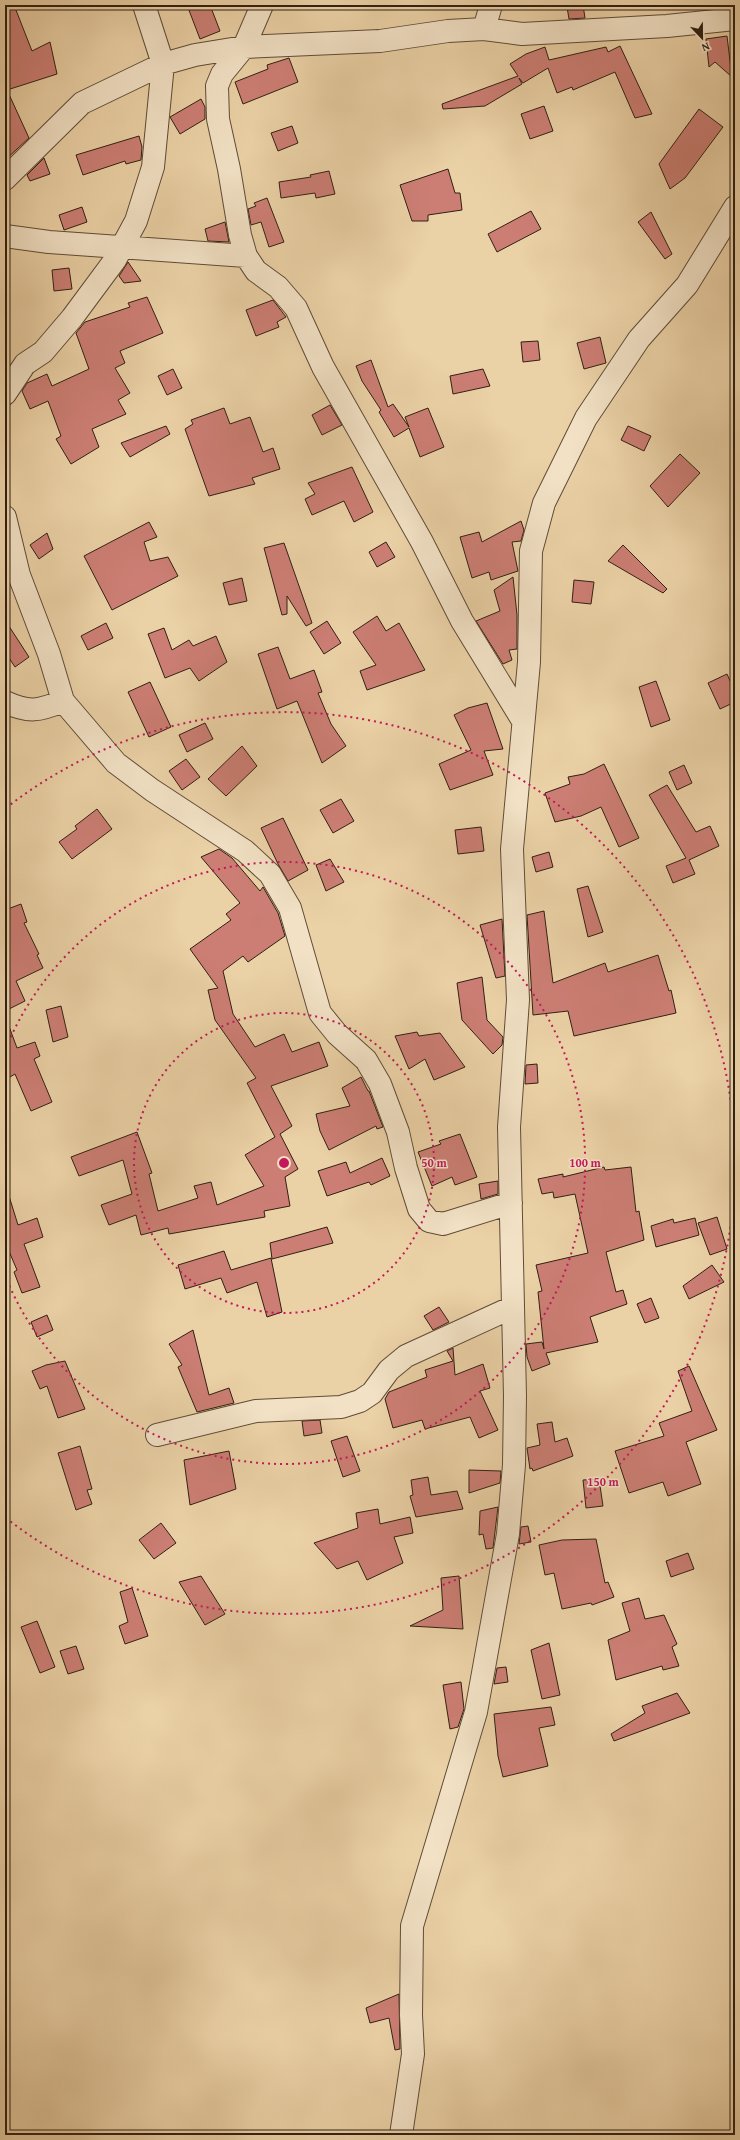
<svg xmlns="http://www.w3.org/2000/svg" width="740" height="2140" viewBox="0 0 740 2140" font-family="'Gentium Book Plus',serif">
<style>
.building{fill:#cc7e74;stroke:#302012}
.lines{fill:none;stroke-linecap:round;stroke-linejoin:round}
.minor-casing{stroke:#5f4c37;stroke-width:24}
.minor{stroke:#f2e1c5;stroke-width:22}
.ring{fill:none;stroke:#c2185b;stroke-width:2;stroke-dasharray:2 4}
.centre{fill:#c2185b;stroke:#f2e1c5;stroke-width:2}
.ring-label{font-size:12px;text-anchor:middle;font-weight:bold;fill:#c2185b;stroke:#f2e1c5;stroke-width:3;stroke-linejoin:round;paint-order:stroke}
</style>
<rect width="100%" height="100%" fill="#ebd1a6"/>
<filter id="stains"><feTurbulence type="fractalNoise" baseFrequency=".005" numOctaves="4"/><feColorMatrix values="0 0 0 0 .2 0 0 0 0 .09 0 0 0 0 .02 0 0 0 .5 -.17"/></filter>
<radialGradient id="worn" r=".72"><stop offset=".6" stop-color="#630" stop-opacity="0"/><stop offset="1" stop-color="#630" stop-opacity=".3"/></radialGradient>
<!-- building -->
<path class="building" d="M5,5H14L32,51L50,42L57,74L7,90L29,138L5,160Z
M187,5H210L220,31L200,39Z
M583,5L585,18L569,19L567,7Z
M727,36L732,77L715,62L709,67L706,39Z
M620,46L652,114L635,118L615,72L573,90L572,87L557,93L548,68L523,83L519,78L522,84L485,106L443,109L442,104L518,76L510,64L526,54L545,47L549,60L606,47L608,52Z
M289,58L298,82L243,104L235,82L268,69L267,65Z
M201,99L205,107V119L180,134L170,117Z
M544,106L553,131L530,139L521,114Z
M699,109L723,127L685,178L670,189L659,164Z
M292,126L298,143L278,151L271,133Z
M139,136L142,147L141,160L126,164L125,161L83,175L76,155Z
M44,158L50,174L30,181L27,175Z
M448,169L455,193H460L462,210L428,215V221H412L400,185Z
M329,171L335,194L316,198L315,193L281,198L279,182L311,177L310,175Z
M267,198L284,242L269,247L261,222L251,225L248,209L256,206L254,203Z
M82,207L87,222L64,230L59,215Z
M531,211L541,229L497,252L488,234Z
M651,212L672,254L665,259L638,222Z
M225,222L229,242L208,241L205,229Z
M128,262L141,281L124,283L119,276Z
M69,268L72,289L54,291L52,270Z
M147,297L163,333L120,351L125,363L115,368L130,393L118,400L126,414L92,429L99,447L71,464L56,439L61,436L48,401L30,409L22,391L27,383L47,374L52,386L89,369L76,333L85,322L130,307L128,303Z
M273,300L286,317L277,322L279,327L256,336L246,310Z
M600,337L606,363L584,369L577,343Z
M538,341L540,360L523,362L521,342Z
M371,360L388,407L393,404L409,427L405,417L428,408L444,447L420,457L409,428L394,437L379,412L381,410L362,381L356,366Z
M173,369L182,388L167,395L158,376Z
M483,369L490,386L453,394L450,376Z
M330,405L342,425L322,435L312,415Z
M224,408L230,424L250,417L263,452L273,448L280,469L252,478L255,484L209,496L185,429L193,424L191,420Z
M166,426L170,434L130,457L121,443Z
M628,426L651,436L644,451L621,440Z
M680,454L700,473L668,507L650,486Z
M352,467L373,512L354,522L344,501L312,515L305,499L315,494L308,483Z
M521,521L524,530L521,541L512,542L518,571L491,580L489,572L472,578L460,537L479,532L482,542Z
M149,522L157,537L144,542L150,561L168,557L178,576L112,610L84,556Z
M47,533L53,549L39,559L30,545Z
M386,542L395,557L377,567L369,552Z
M284,543L312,623L306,626L287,596V614L282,615L264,548Z
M623,545L667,589L663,593L608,561Z
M513,577L517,615V649L509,650L512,660L503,664L476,621L500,611L494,590Z
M242,578L247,601L229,605L223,583Z
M574,580L594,582L591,604L572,602Z
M377,616L386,631L399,623L425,670L367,690L360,671L376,665L353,632Z
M5,620L29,657L15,667L5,652Z
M327,621L341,643L324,654L310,632Z
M106,623L113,638L88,650L81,636Z
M164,628L172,650L189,640L193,646L216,636L227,662L199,681L190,668L165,678L148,634Z
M278,647L290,679L314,670L322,692L318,693L331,724L346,746L322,763L297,701L277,709L258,654Z
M727,674L735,692V702L720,709L708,683Z
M656,681L670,720L651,727L639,687Z
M150,682L171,727L149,737L128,692Z
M487,703L503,749L484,751L493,775L450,790L439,764L471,750L454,715L468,708Z
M205,723L213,739L187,752L179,735Z
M242,746L257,766L226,796L208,779Z
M186,759L200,777L182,790L169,771Z
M604,764L639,838L619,847L601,807L581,816L555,822L545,793L570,784L568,777L584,774Z
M684,765L692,783L677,790L669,772Z
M667,785L696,832L710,826L719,846L689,860L695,874L673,883L666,866L686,858L649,795Z
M341,799L354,821L333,833L320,810Z
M97,809L112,829L72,859L59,842L77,829L75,826Z
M283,818L308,870L288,881L278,864L261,828Z
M481,827L484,851L458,854L455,830Z
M219,849L232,858L260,891L263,887L278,913L285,936L248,962L243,956L223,971L233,1014L255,1047L284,1034L292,1052L319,1042L328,1066L271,1086L292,1126L280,1134L298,1169L285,1177L290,1206L264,1211L265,1217L169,1234L168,1228L141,1235L136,1215L109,1225L101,1205L132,1194L123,1160L79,1176L71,1157L137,1132L152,1173L149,1174L158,1211L198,1198L194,1186L211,1182L217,1205L264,1186L245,1155L275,1137L247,1083L256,1078L215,1020L208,990L218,988L190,949L231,920L226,914L240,903L201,857Z
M549,852L553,867L536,872L532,857Z
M330,859L344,882L326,891L316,865Z
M588,886L603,932L588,937L577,889Z
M21,904L27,922L24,923L39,954L37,955L43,968L16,981L25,1001L5,1011V910Z
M544,911L553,983L605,963L608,972L658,955L669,991L671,990L676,1013L574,1036L568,1011L533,1015L527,915Z
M502,919L505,976L496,978L480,925Z
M482,977L487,1020L503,1037L502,1045L493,1054L462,1020L457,983Z
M61,1006L68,1037L53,1042L46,1010Z
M5,1021H7L17,1048L35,1042L40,1056L34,1059L52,1102L31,1111L15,1074L5,1080Z
M417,1032L419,1036L440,1033L465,1067L434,1080L425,1059L409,1069L395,1036Z
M537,1064L538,1083L525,1084L526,1065Z
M361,1077L368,1091H369L383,1127L377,1129L376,1126L329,1150L320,1131L316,1114L350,1106L342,1088Z
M460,1134L477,1177L455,1185L452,1177L432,1186L418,1152L441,1144L439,1141Z
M382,1158L390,1176L371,1185L369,1182L327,1196L318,1171L346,1162L350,1173Z
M604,1167L605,1170L631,1167L636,1212L639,1211L644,1240L606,1252L616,1292L623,1290L627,1304L590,1317L598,1342L546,1353L550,1364L532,1371L527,1357L526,1344L542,1342L544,1349L538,1292L542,1291L536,1265L588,1253L575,1194L554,1198L553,1192L542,1194L538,1179L563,1174V1177Z
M498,1181V1194L481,1199L479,1184Z
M5,1196H9L18,1225L37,1218L43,1237L24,1244L40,1287L22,1293L14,1272L17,1270L5,1242Z
M717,1217L727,1249L710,1255L698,1223Z
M695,1218L699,1235L656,1247L651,1226L673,1219L674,1223Z
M327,1227L333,1243L272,1259L270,1243Z
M224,1251L231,1270L271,1258L282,1312L267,1317L257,1282L227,1293L221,1278L185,1289L178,1265Z
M712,1265L724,1282L689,1299L683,1286Z
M651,1298L659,1318L645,1323L637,1304Z
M439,1307L449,1322L433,1330L424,1316Z
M47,1315L53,1330L37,1337L31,1322Z
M193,1330L209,1395L229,1388L234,1403L197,1412L178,1367L182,1365L169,1344Z
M453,1348L455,1375L483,1364L490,1388L480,1391L498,1430L479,1438L470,1417L425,1429L422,1420L393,1428L385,1399L389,1392L427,1377L425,1370L453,1361L447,1351Z
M65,1361L85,1409L58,1418L47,1386L40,1389L32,1371L46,1365Z
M689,1366L717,1430L686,1442L701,1484L668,1496L663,1482L629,1493L615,1451L664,1436L659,1423L692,1411L678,1371Z
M320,1420L322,1433L304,1436L302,1421Z
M552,1422L555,1442L567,1438L573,1456L533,1471L532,1468L530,1469L527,1448L540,1445L537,1424Z
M347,1436L360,1471L343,1477L331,1441Z
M80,1446L92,1489L87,1490L92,1504L76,1510L58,1453Z
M229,1451L236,1489L190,1505L184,1460Z
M469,1470L501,1471L500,1483L469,1493Z
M428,1477L431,1495L457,1491L463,1509L416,1517L410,1496L413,1495L411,1480Z
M599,1479L603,1506L586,1508L583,1480Z
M498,1507L493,1548L486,1549L483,1534L479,1535L480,1511Z
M378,1509L380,1524L410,1517L413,1533L394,1537L403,1563L367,1580L358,1561L337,1569L314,1543L358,1528L356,1513Z
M161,1523L176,1543L154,1559L139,1540Z
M528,1526L531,1542L519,1544L521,1527Z
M596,1539L605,1583L608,1582L614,1597L592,1605L591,1603L562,1609L554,1573L545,1575L539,1545L562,1540Z
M688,1553L694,1569L671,1577L666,1561Z
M201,1576L225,1614L205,1625L179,1582Z
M459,1576L463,1629L410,1626L443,1610L441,1578Z
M132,1588L148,1636L125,1644L119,1626L128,1622L120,1592Z
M639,1598L645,1619L664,1615L677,1644L672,1647L679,1666L663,1670L662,1666L616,1680L608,1640L630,1631L622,1603Z
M37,1621L55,1667L40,1673L21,1627Z
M549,1643L560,1695L542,1699L531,1650Z
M76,1646L84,1669L68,1674L60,1651Z
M506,1667L508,1682L494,1684L497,1668Z
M461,1682L464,1709L458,1727L450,1729L443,1685Z
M677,1693L690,1713L614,1741L611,1734L645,1713L642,1706Z
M551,1707L555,1725L539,1728L548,1766L503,1777L498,1756L494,1714Z
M399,1994L400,2049L395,2050L389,2018L370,2023L366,2008Z"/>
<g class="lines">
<defs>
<path id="minor" d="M144,5L163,64L195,55L244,47L380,41L448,31L484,29L522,34L667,26L735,19
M262,5L244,47L222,74L217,86L218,119L229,169L240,235L246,256L256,271L278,287L296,308L323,367L422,542L462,621L523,721
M484,29L491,5
M5,179L82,103L163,64L153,167L136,221L115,260L72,318L43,352L25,364L5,394
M5,236L49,242L246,256
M5,517L19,575L49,654L63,701L116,763L152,790L245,851L270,874L290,908L320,1013L337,1034L366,1060L380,1084L398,1132L406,1168L419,1209L429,1221L443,1224L511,1203
M5,702C29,713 39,711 63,701
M157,1435L256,1411L341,1407L360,1401L372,1393L389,1370L406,1356L513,1307
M401,2135L413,2054L411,2015L412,1926L476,1712L508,1534L514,1465L515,1396L509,1127L518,1000L512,849L529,662L531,551L544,503L586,418L639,339L687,285L735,207"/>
</defs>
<!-- minor casing -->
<use href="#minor" class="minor-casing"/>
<!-- minor -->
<use href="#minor" class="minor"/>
</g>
<!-- distance rings -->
<g class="ring">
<circle cx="284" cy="1163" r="150"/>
<path d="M6 1048A301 301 0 1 1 6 1278"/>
<path d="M735 1167A451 451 0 0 1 6 1518M6 808A451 451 0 0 1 735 1159"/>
</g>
<circle cx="284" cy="1163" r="6" class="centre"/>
<g class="ring-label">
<text x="434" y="1167">50 m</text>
<text x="585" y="1167">100 m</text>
<text x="603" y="1486">150 m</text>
</g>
<!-- margin -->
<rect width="740" height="2140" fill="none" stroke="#ebd1a6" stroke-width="20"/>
<rect x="6" y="6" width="728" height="2128" fill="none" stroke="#302012" stroke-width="2"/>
<rect x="10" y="10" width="720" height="2120" fill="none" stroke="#302012"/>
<!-- north arrow -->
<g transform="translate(702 38) rotate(158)" stroke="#f2e1c5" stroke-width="3" paint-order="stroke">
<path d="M0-3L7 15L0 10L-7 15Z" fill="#302012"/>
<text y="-6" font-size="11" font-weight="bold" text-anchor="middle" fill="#302012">N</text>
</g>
<rect width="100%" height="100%" filter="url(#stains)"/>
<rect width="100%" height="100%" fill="url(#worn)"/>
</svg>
